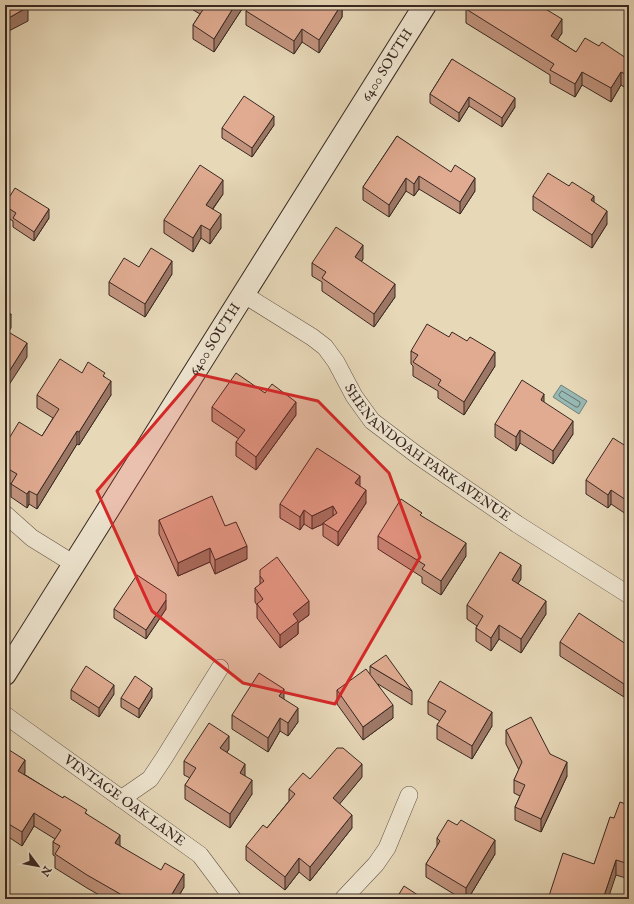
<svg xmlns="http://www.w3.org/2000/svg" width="634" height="904" viewBox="0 0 634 904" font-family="'IM FELL English',serif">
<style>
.water{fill:#97b9b4;stroke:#717f7a}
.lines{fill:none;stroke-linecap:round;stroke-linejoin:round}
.shore{stroke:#68706b;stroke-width:1}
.street-casing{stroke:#645448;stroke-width:18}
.secondary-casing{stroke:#382822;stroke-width:24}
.street{stroke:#efe6d1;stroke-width:17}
.secondary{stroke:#efe6d1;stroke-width:22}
.wall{fill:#c1937d;stroke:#382822}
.shaded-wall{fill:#9d7866;stroke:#382822}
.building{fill:#e0ab91;stroke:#382822}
.marked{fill:#d62828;fill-opacity:0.2;stroke:#d62828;stroke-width:3;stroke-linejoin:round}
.labels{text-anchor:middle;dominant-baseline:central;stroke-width:4;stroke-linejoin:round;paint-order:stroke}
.street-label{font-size:14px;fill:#382822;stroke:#efe6d1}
</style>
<rect width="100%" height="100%" fill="#e7d8b8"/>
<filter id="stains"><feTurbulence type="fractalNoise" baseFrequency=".005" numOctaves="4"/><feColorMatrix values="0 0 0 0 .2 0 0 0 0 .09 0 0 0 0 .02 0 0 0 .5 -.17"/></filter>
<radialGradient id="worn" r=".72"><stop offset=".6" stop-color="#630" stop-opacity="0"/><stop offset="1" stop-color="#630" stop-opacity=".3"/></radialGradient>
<!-- water -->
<path class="water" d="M561,385L587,401L579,414L553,397Z"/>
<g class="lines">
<!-- shore -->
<path class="shore" d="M562,391L580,402V404L578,407H576L560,397L559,395Z"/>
<defs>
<g id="street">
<path id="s1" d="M243,294L312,337L325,347L336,362L354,396L372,421L417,455L517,524L629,595"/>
<path d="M5,514L32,538L74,564"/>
<path id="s2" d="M5,715L200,855L233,899"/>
<path d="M121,799L150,779L164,758L220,668"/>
<path d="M343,899L376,864L387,848L409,795"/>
</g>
<g id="secondary">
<path id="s3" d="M5,674L425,5"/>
</g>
</defs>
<!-- street casing -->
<use href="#street" class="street-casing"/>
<!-- secondary casing -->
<use href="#secondary" class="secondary-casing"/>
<!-- street -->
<use href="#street" class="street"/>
<!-- secondary -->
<use href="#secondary" class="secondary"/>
</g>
<!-- wall -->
<path class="wall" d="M185,5H242V9L214,52L193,39V25L200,14Z
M342,5V17L319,53L302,42L294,54L246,25V11Z
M466,9L562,33L557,40L576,52L599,46L629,60V90L621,85L611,102L582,85L575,97L550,83V75L466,23Z
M452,59L515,107L502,127L469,106L459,122L430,103V94Z
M274,125L252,157L222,138V128Z
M397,136L475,191L460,214L419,189L414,196L406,191L389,217L363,200V187Z
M569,186L594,203L607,224L592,248L533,210V196Z
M223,194L213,209L221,228L210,244L201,238L193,252L164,233V220Z
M5,204L49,218L34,241L13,227V221L5,216Z
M363,259L361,262L395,297L374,327L322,291V282L312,276V263Z
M139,267L172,274L145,317L109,295V282Z
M411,351L495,366L464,415L438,398V391L413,376V366L411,364Z
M82,373L105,377L111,395L79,445L77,444L37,509L29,504L27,508L11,497V484L5,480V445L42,436L53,418L37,408V395Z
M265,393L296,415L256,470L236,456V442L239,439L212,421V407Z
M544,403L573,434L553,464L520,443L516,451L495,437V424Z
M629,448V516L611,504L608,508L586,494V480Z
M360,486L366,503L338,546L323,536V524L312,529L304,524L300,530L280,518V504Z
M422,516L466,556L441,595L422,583V577L378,549V536Z
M159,520L225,526L247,559L215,574L210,562L178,576L159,534Z
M260,576L309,615L298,623V634L280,648L257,618V605L255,602V588L260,585Z
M521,579L518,583L546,614L521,653L499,639L491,651L476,641V628L477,626L467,619V605Z
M114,609H166L146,639L114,618Z
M560,642L629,646V689L624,697L560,656Z
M370,666L412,691V705L378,684L393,718L363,740L337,704V690L370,674Z
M71,690L114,694L99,717L71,699Z
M152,697L139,718L121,707V698Z
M284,700L298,722L288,736L280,731L268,752L232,729V715Z
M428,701L492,726L472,759L437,739V725L440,721L428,714Z
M506,730L550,754L567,776L541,832L515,820V807L520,796L514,793V780L519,770L506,744Z
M5,749L25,773L24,774L87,814L120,846L184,887L177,899H106L87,888L55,868V856L53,855V842L55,839L34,826L22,846L7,836V830L5,829Z
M229,749L227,752L245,776L252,794L230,828L185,799V785L190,778L184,775V761Z
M362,777L339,804L352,828L310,881L299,872L285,890L246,860V846L267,828L289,801V789L310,779Z
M629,805V879L616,875L594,864L614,818Z
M457,825L495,854L468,899H462L426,877V864L437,847V838Z"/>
<!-- shaded-wall -->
<path class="shaded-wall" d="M235,5H242V9L214,52V39Z
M341,5H342V17L319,53V40Z
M28,7V21L5,33V20Z
M562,19V33L551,50V36Z
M302,29V42L294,54V41Z
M582,72V85L575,97V84Z
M621,72V85L611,102V88Z
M469,97V106L459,122V113Z
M515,98V107L502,127V118Z
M274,116V125L252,157V148Z
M419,176V189L414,196V184Z
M406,178V191L389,217V205Z
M475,178V191L460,214V202Z
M223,180V194L206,218V205Z
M594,196V209L591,200Z
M49,209V218L34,241V232Z
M607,211V224L592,248V235Z
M221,214V228L210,244V230Z
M201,225V238L193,252V238Z
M363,245V259L355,271V257Z
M172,261V274L145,317V304Z
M395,284V297L374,327V314Z
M11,314V328L5,337V324Z
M27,343V357L5,391V378Z
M495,352V366L464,415V402Z
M111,381V395L79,445V432Z
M544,394V408L541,400Z
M296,402V415L256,470V457Z
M573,421V434L553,464V451Z
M520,430V443L516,451V437Z
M77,431V444L37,509V495Z
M360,476V490L355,483Z
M366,490V503L338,546V532Z
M611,490V504L608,508V495Z
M29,491V504L27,508V494Z
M333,506V520L323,523V524L312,529V516Z
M304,510V524L300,530V517Z
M466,543V556L441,595V581Z
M247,546V559L215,574V560Z
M210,548V562L178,576V563Z
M521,565V579L512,593V580Z
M166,600V609L146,639V630Z
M309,601V615L298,623V634L280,648V635L293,614Z
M546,601V614L521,653V639Z
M499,625V639L491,651V638Z
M629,675V689L624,697V684Z
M114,685V694L99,717V708Z
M152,688V697L139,718V709Z
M284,689V702L279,696Z
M393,705V718L363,740V727Z
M298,708V722L288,736V723Z
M492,712V726L472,759V746Z
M280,718V731L268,752V738Z
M229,736V749L220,762V748Z
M25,760V773L18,784V771Z
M567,762V776L541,832V819Z
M245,764V778L240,773Z
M362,764V777L333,812V798Z
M252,780V794L230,828V814Z
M34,813V826L22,846V832Z
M352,815V828L310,881V867Z
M120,835V849L115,843Z
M495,840V854L468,899H466V888Z
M299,858V872L285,890V877Z
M616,860V875L608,899H603Z
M184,874V887L177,899H169Z"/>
<!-- building -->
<path class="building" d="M5,5H27L28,7L5,20Z
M206,5H235L214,39L193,25Z
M250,5H341L319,40L302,29L294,41L246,11Z
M469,5H539L562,19L551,36L576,52L585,38L599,46L602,42L629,60V76L621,72L611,88L582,72L575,84L550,70L554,64L466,9Z
M452,59L515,98L502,118L469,97L459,113L430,94Z
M244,96L274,116L252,148L222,128Z
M397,136L451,172L455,165L475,178L460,202L419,176L414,184L406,178L389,205L363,187Z
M200,165L223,180L206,205L221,214L210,230L201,225L193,238L164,220Z
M548,173L569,186L572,182L594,196L591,200L607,211L592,235L533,196Z
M15,188L49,209L34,232L13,218L16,213L5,206V204Z
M336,227L363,245L355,257L395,284L374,314L322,278L326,272L312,263Z
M151,248L172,261L145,304L109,282L124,258L139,267Z
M5,311L11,314L5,324Z
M427,324L449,337L452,332L467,341L470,337L495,352L464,402L438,385L441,380L413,362L418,355L411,351Z
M5,330L27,343L5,378Z
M60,359L82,373L88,362L105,373L103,376L111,381L79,432L77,431L37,495L29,491L27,494L11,484L17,474L5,467V445L19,422L42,436L59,409L37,395Z
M236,373L265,393L272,384L296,402L256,457L236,442L245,430L212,407Z
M522,380L544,394L541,400L573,421L553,451L520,430L516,437L495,424Z
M613,438L629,448V502L611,490L608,495L586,480Z
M317,448L360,476L355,483L366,490L338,532L323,523L337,513L333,506L312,516L304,510L300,517L280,504Z
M212,496L225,526L236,522L247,546L215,560L210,548L178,563L159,520Z
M401,499L422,513L420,515L466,543L441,581L422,569L425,565L378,536Z
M500,552L521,565L512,580L546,601L521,639L499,625L491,638L476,628L483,616L467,605Z
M277,557L309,601L293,614L298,621L280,635L257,604L263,599L255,588L264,581L260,576V570Z
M137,575L166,594V600L146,630L114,609Z
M579,613L629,646V675L624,684L560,642Z
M386,655L412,691L370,666Z
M86,666L114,685L99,708L71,690Z
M366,669L393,705L363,727L337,690Z
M259,673L284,689L279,696L298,708L288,723L280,718L268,738L232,715Z
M135,676L152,688L139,709L121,698Z
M440,681L492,712L472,746L437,725L446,711L428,701Z
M531,717L550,754L567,762L541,819L515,807L525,785L514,780L522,762L506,730Z
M209,723L229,736L220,748L245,764L240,773L252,780L230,814L185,785L196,768L184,761Z
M6,748L25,760L18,771L63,798L64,796L87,810L85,813L120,835L115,843L161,870L165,863L184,874L169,899H129L87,875L55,854L60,846L53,842L61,830L34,813L22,832L7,823L9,818L5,816V749Z
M337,748H343L362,764L333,798L352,815L310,867L299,858L285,877L246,846L263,825L267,828L295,794L289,789L303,773L310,779Z
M620,802L629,805V864L616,860L603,899H548L563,853L594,864L610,817L614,818Z
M448,820L457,825L461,820L495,840L466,888L426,864L440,841L437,838Z
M404,886L424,899H396Z"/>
<!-- marked area -->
<path class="marked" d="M197,374L318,401L389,473L420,557L335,704L243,683L152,611L97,491Z"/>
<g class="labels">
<!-- street labels -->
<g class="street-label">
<text stroke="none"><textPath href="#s3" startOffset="719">6400 SOUTH</textPath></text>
<text stroke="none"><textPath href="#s3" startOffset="395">6400 SOUTH</textPath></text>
<text stroke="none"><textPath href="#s1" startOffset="248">SHENANDOAH PARK AVENUE</textPath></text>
<text stroke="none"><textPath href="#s2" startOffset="147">VINTAGE OAK LANE</textPath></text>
</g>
</g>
<!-- margin -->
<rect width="634" height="904" fill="none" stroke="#e7d8b8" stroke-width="20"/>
<rect x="6" y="6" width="622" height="892" fill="none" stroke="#382822" stroke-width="2"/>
<rect x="10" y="10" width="614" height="884" fill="none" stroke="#382822"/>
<!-- north arrow -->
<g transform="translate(38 866) rotate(122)" stroke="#efe6d1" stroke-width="3" paint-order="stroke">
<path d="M0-3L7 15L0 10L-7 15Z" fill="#382822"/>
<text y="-6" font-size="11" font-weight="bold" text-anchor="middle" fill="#382822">N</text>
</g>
<rect width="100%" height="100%" filter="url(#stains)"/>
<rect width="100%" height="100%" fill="url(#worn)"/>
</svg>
